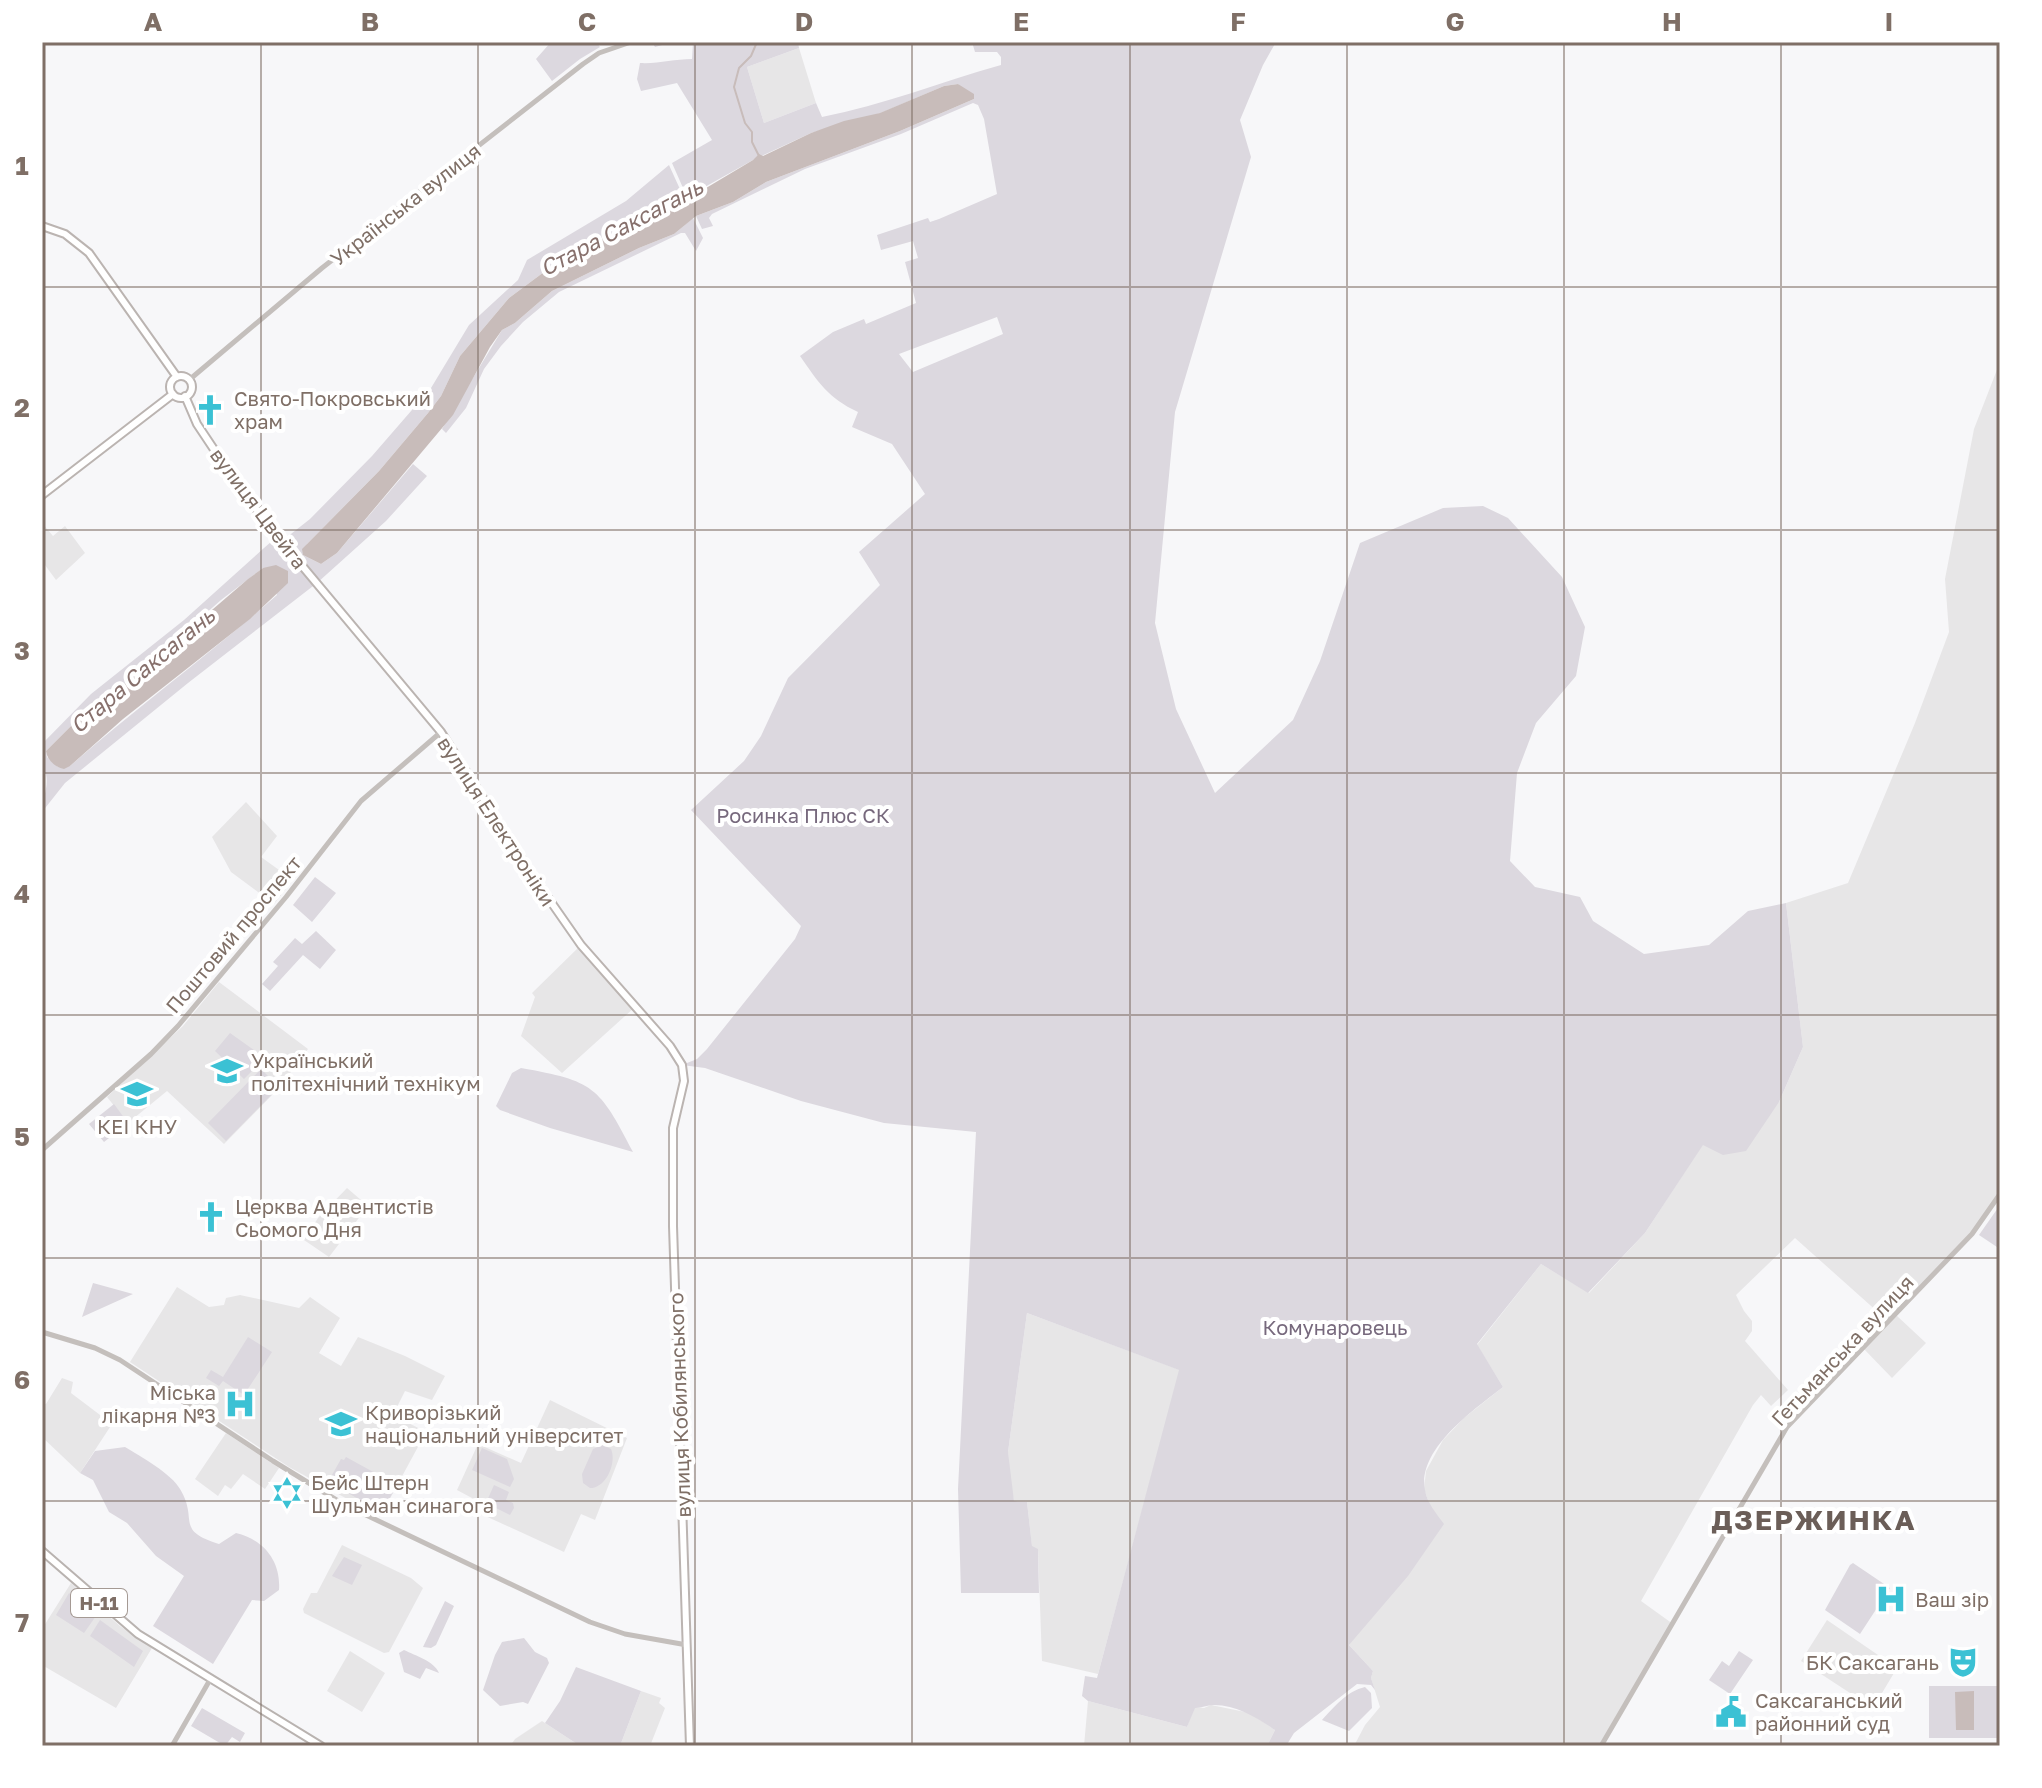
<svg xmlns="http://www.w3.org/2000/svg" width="2042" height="1788" viewBox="0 0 2042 1788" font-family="'Golos Text',sans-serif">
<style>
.built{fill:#e7e6e7}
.green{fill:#dcd8df;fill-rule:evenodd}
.water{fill:#c8bcba}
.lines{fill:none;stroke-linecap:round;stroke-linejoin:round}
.stream{stroke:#c8bcba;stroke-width:2}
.secondary-casing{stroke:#bbb4b1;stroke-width:10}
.primary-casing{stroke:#b9b3b0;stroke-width:10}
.tertiary{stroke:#c4bfbc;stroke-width:5}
.secondary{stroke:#fff;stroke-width:6}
.primary{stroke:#fff;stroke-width:6}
.grid{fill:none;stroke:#7f6f66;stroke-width:2;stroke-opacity:0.55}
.labels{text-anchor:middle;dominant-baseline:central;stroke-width:8;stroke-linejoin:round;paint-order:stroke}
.shield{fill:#fff;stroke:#a59a94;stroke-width:2}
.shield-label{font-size:18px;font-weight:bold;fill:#7f6f66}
.street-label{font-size:20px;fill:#7f6f66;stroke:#fff}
.poi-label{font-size:20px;fill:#7f6f66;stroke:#fff;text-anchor:start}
.park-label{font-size:20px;fill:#77697d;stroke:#fff}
.water-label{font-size:22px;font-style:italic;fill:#87706c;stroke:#fff}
.district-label{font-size:28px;font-weight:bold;letter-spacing:2px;fill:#6b5e58;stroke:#fff}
.neatline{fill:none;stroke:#7f6f66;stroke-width:3}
.grid-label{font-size:26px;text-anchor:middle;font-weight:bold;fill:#7f6f66}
</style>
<rect width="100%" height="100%" fill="#f7f7f9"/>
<!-- built -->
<path class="built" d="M799,48L816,103L764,123L747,67Z
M2000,362V1194L1972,1234L1896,1315L1926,1343L1892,1378L1863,1348L1889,1322L1795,1238L1736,1295L1744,1311L1752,1321V1331L1745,1341L1788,1390L1771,1406L1761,1395L1753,1405L1641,1601L1673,1624L1601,1746H1354L1365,1725L1380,1707L1371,1678L1373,1671L1349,1645L1430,1506L1424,1489L1426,1471L1443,1440L1464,1418L1503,1387L1477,1345L1541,1264L1589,1293L1645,1233L1703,1144L1779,1102L1803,1047L1786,903L1848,883L1915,723L1949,632L1945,579L1974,429Z
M42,523L53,536L65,526L85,553L56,580L42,561Z
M246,802L277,836L261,857L293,880L274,904L231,872L212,837Z
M581,945L635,1007L562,1073L521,1036L535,997L532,993Z
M219,982L308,1049L279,1088L224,1144L167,1091L128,1123L107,1097L183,1026Z
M347,1188L361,1200L358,1204L365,1210L329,1257L304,1240L318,1218Z
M177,1287L209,1307L224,1305L226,1298L240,1295L299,1308L310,1297L340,1318L319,1353L341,1366L358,1337L405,1356L445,1376L432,1400L405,1391L393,1415L426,1432L380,1517L289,1467L130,1362Z
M1027,1313L1180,1370L1098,1674L1042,1661L1038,1550L1032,1547L1027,1502L1014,1501L1009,1477L1008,1452Z
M62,1378L73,1382L71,1393L112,1424L80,1473L42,1437L45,1425L42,1423V1403L46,1404Z
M550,1400L627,1438L595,1520L581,1514L564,1552L481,1514L485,1505L457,1490L478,1444L521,1463Z
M226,1433L279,1468L265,1489L243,1474L231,1489L225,1485L218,1496L195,1479Z
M342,1545L411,1578L423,1588L389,1652L384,1653L304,1613L303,1609L311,1593H317Z
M71,1583L120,1626L152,1648L116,1708L42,1665V1629Z
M1827,1620L1897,1668L1873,1708L1801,1661Z
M350,1651L385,1673L362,1712L327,1691Z
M641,1691L661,1698L659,1703L665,1708L650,1746H620Z
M1088,1701L1187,1727L1194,1707L1204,1708L1211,1705L1250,1713L1275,1730L1267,1746H1084Z
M542,1721L580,1746H510L515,1739Z"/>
<!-- green -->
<path class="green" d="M551,42H596L600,47L580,59L552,81L536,59Z
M652,42H798L799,48L747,67L764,123L816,103L822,117C883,105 941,82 1001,65V57L997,52H975L972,42H1276L1263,65L1240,120L1251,157L1175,412L1155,623L1176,709L1215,793L1293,720L1320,661L1360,543L1443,508L1483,506L1508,518L1562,577L1585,627L1576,676L1536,723L1517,773L1510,861L1535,887L1580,897L1593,921L1644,954L1709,945L1748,911L1786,903L1803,1047L1779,1102L1746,1151L1723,1155L1703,1145L1645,1233L1588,1293L1541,1264L1477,1344L1503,1387C1475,1409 1417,1449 1425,1490C1427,1503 1436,1513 1444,1524L1408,1576L1349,1645L1373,1671L1371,1678L1375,1690L1371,1685L1357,1684L1294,1733L1286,1746H1267L1275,1730C1257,1718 1237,1705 1214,1705C1207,1705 1202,1708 1195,1708L1187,1727L1088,1701L1082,1696L1085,1676L1097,1678L1179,1370L1027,1313L1008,1452L1014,1501L1027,1502L1032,1546L1038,1549L1039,1593H961L958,1489L976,1132L884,1123L801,1101L705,1068L682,1065L697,1059L707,1049L795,939L801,926L691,810L744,761L761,736L788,678L880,585L859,552L925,494L892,444L852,427L858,412C828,398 818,382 800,356L833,332L864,319L866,324L916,303L905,262L918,258L913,241L881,250L877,235L928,218L930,222L939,219L997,194L984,119L978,105L973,103L901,134L805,169L712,214L709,218L713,226L702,229L696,216L733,202L766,182L900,131L974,99L958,84L944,86L881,113L811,133L753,160L687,197L672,163L712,140L677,83L641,91L637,79L640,63C658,64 674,59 692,59L693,43L673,42L655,47ZM997,317L1003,334L913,372L899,354Z
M669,165L684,198L676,199L597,242L575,249L509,298L460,356L441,396L428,413L379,471L307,544L303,555L321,564L337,553L413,464L427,476L386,521L317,583L188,683L65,783L42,812C42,798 49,788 46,774L42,772V744L91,694L184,620L264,548L272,541H282L310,519L372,456L431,388L469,325L518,280L527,260L626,201ZM263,568L277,595C210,654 137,707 70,766L58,767L47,757L46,751L87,710L134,677L221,600Z
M693,218L703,238L696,251L685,233H681L559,292L523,322L501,346L484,369L466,408L446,433L442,429L502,330L515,323L552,291L639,248L674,234Z
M315,877L336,893L312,922L293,905Z
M316,931L336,950L320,969L303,955L270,991L262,984L278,966L273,962L295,938L302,944Z
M230,1033L265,1058L244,1079L215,1051Z
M521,1068C594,1081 599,1086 633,1152L550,1128L500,1110L496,1106L512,1073Z
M261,1069L279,1087L226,1141L208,1123Z
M114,1104L128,1123L104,1142L89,1124Z
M2000,1205V1249L1979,1235Z
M93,1283L133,1294L82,1317Z
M248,1337L272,1352L244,1395L223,1381L219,1386L206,1378L211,1370L223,1377Z
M603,1445L611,1449C617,1463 606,1488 590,1488L583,1483L582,1474L593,1449Z
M125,1447C140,1456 172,1474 180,1489C199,1520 174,1530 219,1544L236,1533C265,1540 281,1562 279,1590L264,1601L252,1600L213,1664L153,1626L184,1576L156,1556L127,1523L109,1512L93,1480L80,1473L95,1451Z
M482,1448L507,1459L514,1479L510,1487L472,1470Z
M346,1457L397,1485L382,1512L328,1482L341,1459L344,1460Z
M494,1485L509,1492L506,1500L513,1503L514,1508L510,1515L486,1503Z
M344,1557L362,1565L352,1585L332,1576Z
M1853,1563L1890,1588L1860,1634L1825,1610L1850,1565Z
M69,1593L96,1616L84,1633L56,1615Z
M445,1601L454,1606L436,1645L431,1648L423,1647Z
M100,1620L143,1651L134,1667L90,1636Z
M524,1638L535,1652L547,1658L549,1663L528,1704L523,1702L500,1706L483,1690L495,1655L502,1642Z
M404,1650C416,1656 434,1661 439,1673L426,1668L420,1679L404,1672L399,1653Z
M1739,1651L1753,1660L1730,1694L1709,1680L1722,1661L1729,1666Z
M576,1667L641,1691L620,1746H580L545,1723L560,1701Z
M1929,1686H2000V1738H1929Z
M1365,1687L1371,1693L1372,1708L1349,1731L1322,1720C1334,1707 1347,1691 1365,1687Z
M202,1708L245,1733L240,1742L232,1737L225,1746L191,1726Z"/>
<!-- water -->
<path class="water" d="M958,84L974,94V99L900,131L766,182L733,202L696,216L674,234L639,248L552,291L515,323L502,330L490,347L453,415L337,553L321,564L303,555L302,549L307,544L379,471L428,413L441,396L460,356L509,298L575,249L597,242L676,199L691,197L753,160L759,154L763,156L811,133L844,121L880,113L944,86Z
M276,565L288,571V583L250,619L123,719L70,766L64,769C55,767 47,760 46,751L87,710L134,677L248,579L263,568Z
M1974,1691V1730H1956L1955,1692Z"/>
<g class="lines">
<!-- stream -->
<path class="stream" d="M757,42L751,56L739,68L734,87L745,123L752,132V142L759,156"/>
<defs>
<path id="secondary" d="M42,226L65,234L89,253L177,377
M170 387a11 11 0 1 1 22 0a11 11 0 1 1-22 0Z
M185,396L197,424L233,478L268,525L441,732L528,869L581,945L670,1046L682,1065L684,1081L673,1128V1226L690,1746
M42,495L173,394"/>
<path id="primary" d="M42,1551L138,1634L321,1746"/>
</defs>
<!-- secondary casing -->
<use href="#secondary" class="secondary-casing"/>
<!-- primary casing -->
<use href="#primary" class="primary-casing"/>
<!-- tertiary -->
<path class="tertiary" d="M189,380L322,268L583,64L599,53L631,42
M42,1150L151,1054L178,1026L286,897L361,801L441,732
M42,1332L95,1348L120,1360L273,1461L343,1504L590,1622L625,1634L687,1645
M172,1746L211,1678
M1601,1746L1787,1427L1972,1234L2000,1194"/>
<!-- secondary -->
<use href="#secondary" class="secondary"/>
<!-- primary -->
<use href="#primary" class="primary"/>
</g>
<!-- grid -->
<path class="grid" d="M261,42V1746M478,42V1746M695,42V1746M912,42V1746M1130,42V1746M1347,42V1746M1564,42V1746M1781,42V1746M42,287H2000M42,530H2000M42,773H2000M42,1015H2000M42,1258H2000M42,1501H2000"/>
<!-- icons -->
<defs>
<symbol id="church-bare" viewBox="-9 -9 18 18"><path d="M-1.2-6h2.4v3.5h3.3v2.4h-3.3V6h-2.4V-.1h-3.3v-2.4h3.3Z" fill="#3bc1d4" stroke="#fff" stroke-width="2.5" paint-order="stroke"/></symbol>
<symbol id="university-bare" viewBox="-9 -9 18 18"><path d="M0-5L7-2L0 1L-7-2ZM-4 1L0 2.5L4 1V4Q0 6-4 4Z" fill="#3bc1d4" stroke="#fff" stroke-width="2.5" paint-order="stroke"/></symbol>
<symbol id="hospital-bare" viewBox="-9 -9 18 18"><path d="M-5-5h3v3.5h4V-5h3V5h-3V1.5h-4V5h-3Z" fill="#3bc1d4" stroke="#fff" stroke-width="2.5" paint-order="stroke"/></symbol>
<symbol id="synagogue-bare" viewBox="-9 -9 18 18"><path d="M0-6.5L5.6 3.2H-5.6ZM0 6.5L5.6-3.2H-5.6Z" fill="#3bc1d4" stroke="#fff" stroke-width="2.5" paint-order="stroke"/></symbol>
<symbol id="theatre-bare" viewBox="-9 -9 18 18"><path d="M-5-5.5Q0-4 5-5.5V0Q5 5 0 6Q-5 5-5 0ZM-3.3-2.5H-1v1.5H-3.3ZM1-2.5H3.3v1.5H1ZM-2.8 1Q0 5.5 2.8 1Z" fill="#3bc1d4" stroke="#fff" stroke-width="2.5" paint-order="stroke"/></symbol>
<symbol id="civic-bare" viewBox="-9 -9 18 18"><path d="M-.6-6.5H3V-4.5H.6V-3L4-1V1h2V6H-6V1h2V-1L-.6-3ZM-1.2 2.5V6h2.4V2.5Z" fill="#3bc1d4" stroke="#fff" stroke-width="2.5" paint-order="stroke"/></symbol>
</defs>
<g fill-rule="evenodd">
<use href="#church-bare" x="188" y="388" width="44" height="44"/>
<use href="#university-bare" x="205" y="1049" width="44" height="44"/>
<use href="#university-bare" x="115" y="1072" width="44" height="44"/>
<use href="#church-bare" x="189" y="1195" width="44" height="44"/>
<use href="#hospital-bare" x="218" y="1382" width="44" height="44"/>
<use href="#university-bare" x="319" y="1402" width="44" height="44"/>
<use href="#synagogue-bare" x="265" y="1471" width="44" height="44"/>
<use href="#hospital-bare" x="1869" y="1577" width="44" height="44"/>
<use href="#theatre-bare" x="1941" y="1640" width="44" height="44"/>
<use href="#civic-bare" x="1709" y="1690" width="44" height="44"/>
</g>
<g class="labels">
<!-- shield labels -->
<rect class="shield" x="71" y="1589" width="56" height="28" rx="6"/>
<g class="shield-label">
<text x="99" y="1603">Н-11</text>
</g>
<!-- street labels -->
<g class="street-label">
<text transform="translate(405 204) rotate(-38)">Українська вулиця</text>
<text transform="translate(259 508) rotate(53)">вулиця Цвейга</text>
<text transform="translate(497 821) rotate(57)">вулиця Електроніки</text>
<text transform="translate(233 934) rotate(-50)">Поштовий проспект</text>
<text transform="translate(1842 1350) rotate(-47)">Гетьманська вулиця</text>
<text transform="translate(679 1405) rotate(-92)">вулиця Кобилянського</text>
</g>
<!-- poi labels -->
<g class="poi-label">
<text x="234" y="398">Свято-Покровський<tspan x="234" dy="23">храм</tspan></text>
<text x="251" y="1060">Український<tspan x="251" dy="23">політехнічний технікум</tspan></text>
<text x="137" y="1126" text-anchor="middle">КЕІ КНУ</text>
<text x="235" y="1206">Церква Адвентистів<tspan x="235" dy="23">Сьомого Дня</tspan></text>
<text x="216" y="1392" text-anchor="end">Міська<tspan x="216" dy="23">лікарня №3</tspan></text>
<text x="365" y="1412">Криворізький<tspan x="365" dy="23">національний університет</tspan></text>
<text x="311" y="1482">Бейс Штерн<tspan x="311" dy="23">Шульман синагога</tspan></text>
<text x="1915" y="1599">Ваш зір</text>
<text x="1939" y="1662" text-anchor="end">БК Саксагань</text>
<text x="1755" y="1700">Саксаганський<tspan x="1755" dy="23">районний суд</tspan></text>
</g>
<!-- park labels -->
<g class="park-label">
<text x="803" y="815">Росинка Плюс СК</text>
<text x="1335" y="1327">Комунаровець</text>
</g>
<!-- water labels -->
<g class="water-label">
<text transform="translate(621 227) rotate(-28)">Стара Саксагань</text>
<text transform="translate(142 670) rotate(-40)">Стара Саксагань</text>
</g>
<!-- district labels -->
<g class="district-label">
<text x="1814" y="1519">ДЗЕРЖИНКА</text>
</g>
</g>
<!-- border -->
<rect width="2042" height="1788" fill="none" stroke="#ffffff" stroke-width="88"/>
<rect x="44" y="44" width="1954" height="1700" class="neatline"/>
<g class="grid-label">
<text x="153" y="31">A</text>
<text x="370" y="31">B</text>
<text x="587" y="31">C</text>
<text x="804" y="31">D</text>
<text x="1021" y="31">E</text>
<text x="1238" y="31">F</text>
<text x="1455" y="31">G</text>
<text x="1672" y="31">H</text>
<text x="1889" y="31">I</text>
<text x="22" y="175">1</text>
<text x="22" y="417">2</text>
<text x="22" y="660">3</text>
<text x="22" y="903">4</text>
<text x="22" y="1146">5</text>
<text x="22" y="1389">6</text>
<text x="22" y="1632">7</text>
</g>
</svg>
